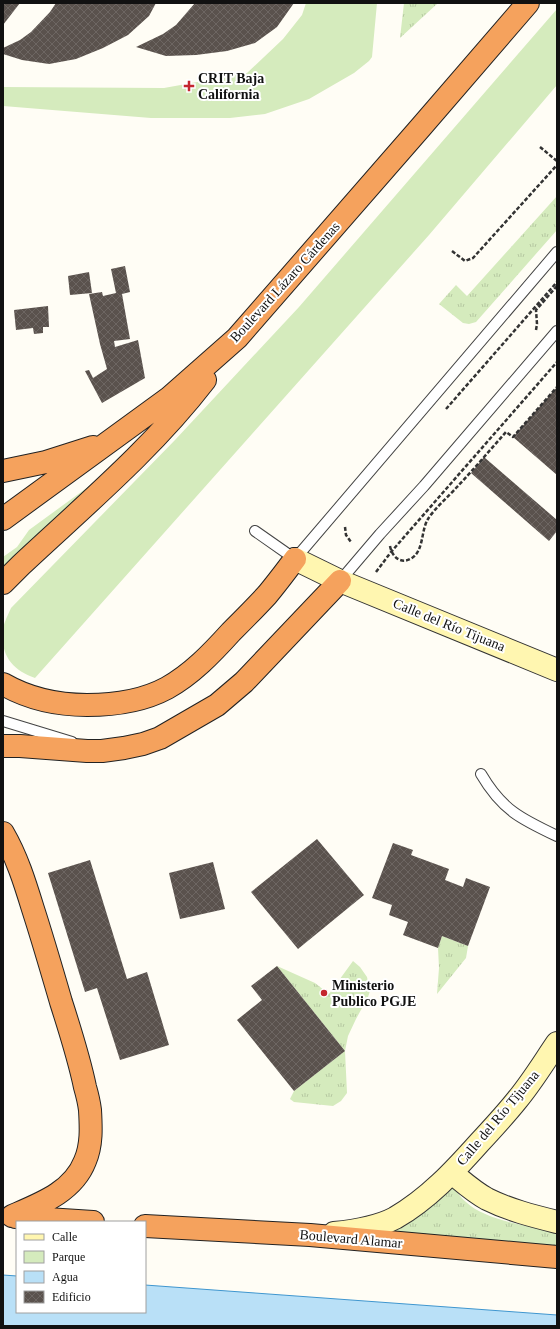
<svg xmlns="http://www.w3.org/2000/svg" width="560" height="1329" viewBox="0 0 560 1329" font-family="'Times New Roman',serif">
<style>
.grass{fill:url(#grass-tufts)}
.park{fill:#d5ebbd}
.water{fill:#b9e0f7;stroke:#3f96cf}
.building{fill:url(#building-cross-hatch)}
.lines{fill:none;stroke-linecap:round;stroke-linejoin:round}
.lane-casing{stroke:#444;stroke-width:12}
.secondary-casing{stroke:#333;stroke-width:24}
.highway-casing{stroke:#222;stroke-width:24}
.path{stroke:#333;stroke-width:2.5;stroke-dasharray:4 2;stroke-linecap:butt}
.lane{stroke:#fff;stroke-width:10}
.secondary{stroke:#fff6b0;stroke-width:22}
.highway{stroke:#f5a25d;stroke-width:22}
.poi-dot{fill:#c4262e;stroke:#fff;stroke-width:1.5}
.labels{text-anchor:middle;dominant-baseline:central;stroke-width:4;stroke-linejoin:round;paint-order:stroke}
.poi-label{font-size:14px;font-weight:bold;fill:#111;stroke:#fff;text-anchor:start}
.street-label{font-size:14px;fill:#111;stroke:#fff}
</style>
<defs>
<pattern id="grass-tufts" width="24" height="20" patternUnits="userSpaceOnUse"><rect width="24" height="20" fill="#d5ebbd"/><path d="M3 7l-1-3M5 7V3M7 7l1-3M15 17l-1-3M17 17v-4M19 17l1-3" fill="none" stroke="#b6c8a1"/></pattern>
<pattern id="building-cross-hatch" width="8" height="8" patternUnits="userSpaceOnUse"><rect width="8" height="8" fill="#5a524d"/><path d="M0 0l8 8M0 8l8-8" fill="none" stroke="#6d6662"/></pattern>
</defs>
<rect width="100%" height="100%" fill="#fffdf5"/>
<!-- grass -->
<path class="grass" d="M404,3H438L400,38Z
M557,196V230L476,322L469,324L463,323L439,304L456,285L467,296Z
M442,936L468,946L466,958L437,994L439,968L438,948Z
M353,961L360,967L367,977L370,991L368,997L356,1019L348,1036L345,1051L347,1093L341,1101L333,1106L294,1102L290,1099L294,1091L345,1051L277,966L315,983L329,994Z
M450,1182C455,1189 460,1197 466,1202C486,1221 530,1226 557,1232V1248L385,1234Z"/>
<!-- park -->
<path class="park" d="M306,3H377L372,57L369,61L354,73L309,99L265,114L230,118H151L3,106V87L164,88L247,73L283,39L302,15Z
M557,9V85L429,235L35,678C12,670 0,655 3,629C4,622 8,615 11,608L175,440L299,307Z
M103,476L3,570V557L17,547L29,530Z"/>
<!-- water -->
<path class="water" d="M3,1275L17,1276V1312H145V1285L557,1315V1326H3Z"/>
<!-- building -->
<path class="building" d="M3,3H20L3,25Z
M56,3H156L149,16L128,35L103,48L76,59L49,64L22,60L3,54V48L20,40L31,32L50,12Z
M195,3H294L277,27L255,43L227,51L196,55L166,56L136,47L163,34L176,25Z
M125,266L130,292L122,294L130,339L114,341L115,347L138,340L145,378L102,403L85,371L89,370L93,378L107,369L100,344L89,294L102,292L103,296L116,293L111,269Z
M89,272L92,293L70,295L68,276Z
M48,306L49,327H43V333L34,334L33,328L16,330L14,310Z
M557,387V475L513,437Z
M484,457L557,520V531L549,541L471,473Z
M317,839L364,895L298,949L251,892Z
M393,843L413,850L411,855L449,869L445,880L463,887L466,878L490,887L468,946L442,936L438,948L403,935L408,922L389,915L392,905L372,898Z
M90,860L127,979L147,972L169,1045L120,1060L97,988L85,992L48,873Z
M213,862L225,909L180,919L169,873Z
M277,966L345,1051L294,1091L237,1020L262,1000L251,986Z"/>
<g class="lines">
<defs>
<path id="lane" d="M255,531L295,559L557,252
M340,581L380,534L424,486L557,331
M3,721L72,742
M481,774C502,810 521,819 557,836"/>
<path id="secondary" d="M295,559L340,581L557,670
M452,1173C463,1182 474,1192 487,1199C509,1210 533,1216 557,1222
M334,1233C354,1231 376,1228 395,1218C428,1199 454,1171 479,1143C492,1129 505,1115 517,1100C532,1082 544,1062 557,1043"/>
<path id="highway" d="M3,471L46,462L93,447
M3,519L169,398L237,338L421,127L528,3
M3,583L21,565C84,506 152,449 205,380
M3,684C29,699 58,705 87,705C114,705 143,701 167,688C192,674 212,653 231,632C243,620 255,608 267,595C277,583 286,571 295,559
M3,746H20L87,751H102L124,748L143,744L160,738L217,705L244,682L340,581
M3,833C17,857 25,883 33,909C43,940 52,971 61,1002C70,1030 79,1058 85,1087C87,1094 89,1102 90,1110C91,1127 92,1145 85,1161C73,1192 40,1204 12,1216
M16,1217L93,1222
M145,1226L310,1235L557,1257"/>
</defs>
<!-- lane casing -->
<use href="#lane" class="lane-casing"/>
<!-- secondary casing -->
<use href="#secondary" class="secondary-casing"/>
<!-- highway casing -->
<use href="#highway" class="highway-casing"/>
<!-- path -->
<path class="path" d="M540,147L557,161
M452,251L465,261L473,258L557,165
M536,330L537,324L536,310L557,286
M446,409L557,282
M345,527L346,535L351,542
M390,546C392,557 401,565 412,558C424,550 421,530 428,519C434,509 449,496 457,487C474,469 490,450 506,432L513,437L557,387
M376,572L391,552L557,362"/>
<!-- lane -->
<use href="#lane" class="lane"/>
<!-- secondary -->
<use href="#secondary" class="secondary"/>
<!-- highway -->
<use href="#highway" class="highway"/>
</g>
<!-- markers -->
<g class="poi-dot">
<path d="M187 80h4v4h4v4h-4v4h-4v-4h-4v-4h4z"/>
<circle cx="324" cy="993" r="4"/>
</g>
<g class="labels">
<!-- poi labels -->
<g class="poi-label">
<text x="198" y="78">CRIT Baja<tspan x="198" dy="16">California</tspan></text>
<text x="332" y="985">Ministerio<tspan x="332" dy="16">Publico PGJE</tspan></text>
</g>
<!-- street labels -->
<g class="street-label">
<text transform="translate(285 282) rotate(-48)">Boulevard Lázaro Cárdenas</text>
<text transform="translate(449 625) rotate(22)">Calle del Río Tijuana</text>
<text transform="translate(498 1118) rotate(-50)">Calle del Río Tijuana</text>
<text transform="translate(351 1239) rotate(5)">Boulevard Alamar</text>
</g>
</g>
<!-- border -->
<rect width="560" height="1329" fill="none" stroke="#111111" stroke-width="8"/>
<!-- legend -->
<rect x="16" y="1221" width="130" height="92" fill="#ffffff" stroke="#a0a0a0"/>
<rect x="24" y="1234" width="20" height="6" fill="#fff6b0" stroke="#a0a0a0"/>
<text x="52" y="1241" font-size="12" fill="#111111">Calle</text>
<rect x="24" y="1251" width="20" height="12" fill="#d5ebbd" stroke="#a0a0a0"/>
<text x="52" y="1261" font-size="12" fill="#111111">Parque</text>
<rect x="24" y="1271" width="20" height="12" fill="#b9e0f7" stroke="#a0a0a0"/>
<text x="52" y="1281" font-size="12" fill="#111111">Agua</text>
<rect x="24" y="1291" width="20" height="12" fill="url(#building-cross-hatch)" stroke="#a0a0a0"/>
<text x="52" y="1301" font-size="12" fill="#111111">Edificio</text>
</svg>
